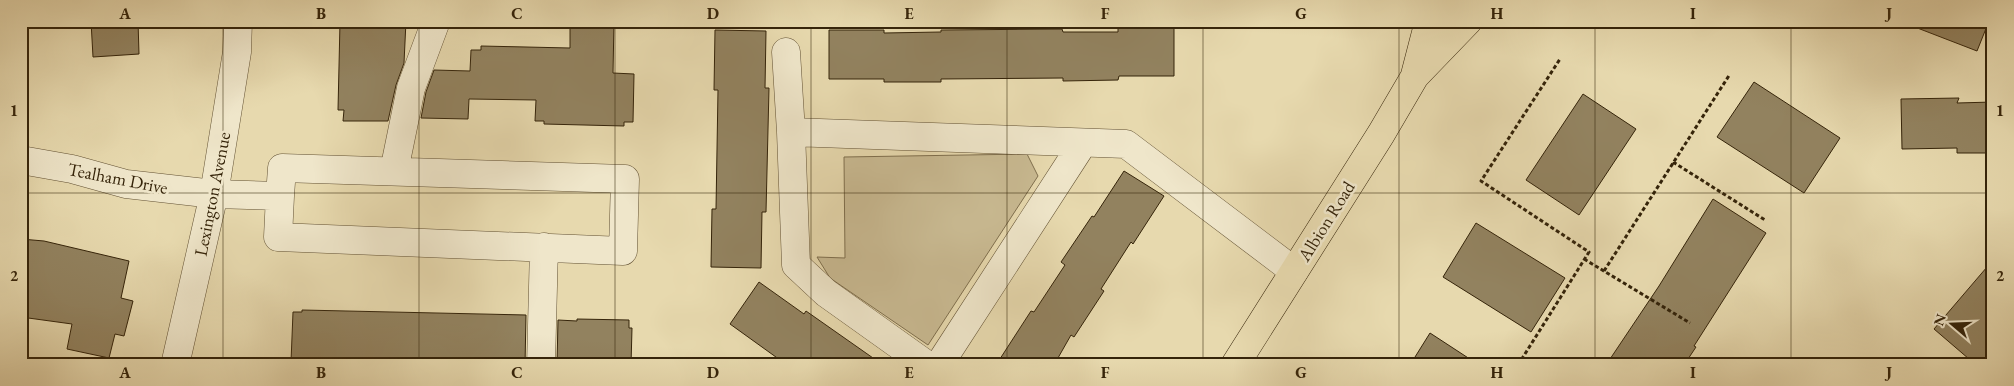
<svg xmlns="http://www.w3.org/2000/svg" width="2014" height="386" viewBox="0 0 2014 386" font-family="'EB Garamond',serif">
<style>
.green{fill:#c9ba92;stroke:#7f6f4e}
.building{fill:#92825f;stroke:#35240a}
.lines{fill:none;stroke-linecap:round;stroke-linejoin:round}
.minor-casing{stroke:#625133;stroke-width:29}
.major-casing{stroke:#35240a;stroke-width:29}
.path{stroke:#35240a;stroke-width:3;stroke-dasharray:4 2.5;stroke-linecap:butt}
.minor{stroke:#efe6ca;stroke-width:28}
.major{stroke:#e7d9ae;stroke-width:28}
.grid{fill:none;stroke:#35240a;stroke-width:1;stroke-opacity:0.55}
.labels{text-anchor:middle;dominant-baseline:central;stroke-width:5;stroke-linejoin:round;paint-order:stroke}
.street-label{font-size:18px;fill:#35240a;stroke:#efe6ca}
.neatline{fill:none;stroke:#35240a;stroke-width:2}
.grid-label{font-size:16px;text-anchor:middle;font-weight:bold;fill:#35240a}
</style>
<rect width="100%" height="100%" fill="#e7d9ae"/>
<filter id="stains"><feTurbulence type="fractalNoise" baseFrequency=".004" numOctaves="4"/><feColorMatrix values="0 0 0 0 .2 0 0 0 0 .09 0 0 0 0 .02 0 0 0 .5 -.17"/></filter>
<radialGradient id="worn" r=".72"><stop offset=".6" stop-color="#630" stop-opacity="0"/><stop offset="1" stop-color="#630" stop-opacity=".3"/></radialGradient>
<!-- green -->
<path class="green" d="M1027,154L1038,176L928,345L830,278L817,257L845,258L844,157Z"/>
<!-- building -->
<path class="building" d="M91,21H138L139,54L93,57Z
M359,21H406L404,63L396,85L388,121H343L344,110H338L340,22L359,23Z
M570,21H614L613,73L634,74L633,122H624V126L544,124V121H535L536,100L469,99L468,119L421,118L426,92L434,70L470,71L471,50H481V46L570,48Z
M1907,21H1989L1977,51L1907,24Z
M1118,28H1174V76H1119L1118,80L1063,81V78L941,79V82H884V79H829V30H884V33L941,32V30L1062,29L1063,32H1118Z
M715,30L766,31L765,88H769L766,212H762L761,268L711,267L712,209H716L718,90H714Z
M1754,82L1840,138L1804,193L1717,137Z
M1583,94L1636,129L1579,215L1526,180Z
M1959,98L1957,103L1993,102V153H1957V148L1902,149L1901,99Z
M1124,171L1164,196L1133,244L1131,242L1101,289L1104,291L1074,337L1071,335L1054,365H996L1031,311L1034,312L1065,265L1061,262L1092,216L1094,217Z
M1713,199L1766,233L1694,346L1696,347L1684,365H1606L1659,286Z
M1476,223L1565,278L1531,332L1443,277Z
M21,239L44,241L129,261L121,298L133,301L124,336L115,334L109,358L67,349L72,324L21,317Z
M1993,260V365H1976L1934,329Z
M759,282L804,314L806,311L883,365H787L730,324Z
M302,310L526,315L525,365L380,364L291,362L293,312H302Z
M577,319L629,320V328H632L631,365H557L558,320L577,321Z
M1430,333L1479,365H1410Z"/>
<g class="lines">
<defs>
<path id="minor" d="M786,52L791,132L796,265L826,293L927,365
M791,132L1126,144L1294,271
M21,160L72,169L126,184L214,194L280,196L278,237L623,251L625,179L282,168L280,196
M394,171L411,88L436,21
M175,365L214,194L237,52L238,21
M541,365L544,247
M939,365L1083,143"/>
<path id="major" d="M1415,75L1429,21
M1235,365L1381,134L1415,76L1468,21"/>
</defs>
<!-- minor casing -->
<use href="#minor" class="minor-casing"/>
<!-- major casing -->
<use href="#major" class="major-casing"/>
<!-- path -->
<path class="path" d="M1673,162L1765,220
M1584,259L1690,323
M1604,271L1730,74
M1518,365L1589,252L1481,181L1560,59"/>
<!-- minor -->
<use href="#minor" class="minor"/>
<!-- major -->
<use href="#major" class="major"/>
</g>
<!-- grid -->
<path class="grid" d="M223,21V365M419,21V365M615,21V365M811,21V365M1007,21V365M1203,21V365M1399,21V365M1595,21V365M1791,21V365M21,193H1993"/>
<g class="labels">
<!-- street labels -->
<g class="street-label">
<text transform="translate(118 178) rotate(11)">Tealham Drive</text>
<text transform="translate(212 194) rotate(-79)">Lexington Avenue</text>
<text transform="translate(1326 221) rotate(-58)">Albion Road</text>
</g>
</g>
<!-- margin -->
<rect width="2014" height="386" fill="none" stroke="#e7d9ae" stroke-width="55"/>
<!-- north arrow -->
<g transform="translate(1952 324) rotate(289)" stroke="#efe6ca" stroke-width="4" paint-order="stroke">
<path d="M0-4L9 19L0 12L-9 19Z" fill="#35240a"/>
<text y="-8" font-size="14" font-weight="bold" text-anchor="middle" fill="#35240a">N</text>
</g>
<rect x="28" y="28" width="1958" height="330" class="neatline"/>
<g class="grid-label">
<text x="125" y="19">A</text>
<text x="321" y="19">B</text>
<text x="517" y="19">C</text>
<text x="713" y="19">D</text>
<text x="909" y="19">E</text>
<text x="1105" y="19">F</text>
<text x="1301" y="19">G</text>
<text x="1497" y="19">H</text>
<text x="1693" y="19">I</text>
<text x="1889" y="19">J</text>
<text x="14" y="116">1</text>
<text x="2000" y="116">1</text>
<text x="14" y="281">2</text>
<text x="2000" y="281">2</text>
<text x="125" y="378">A</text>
<text x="321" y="378">B</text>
<text x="517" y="378">C</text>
<text x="713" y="378">D</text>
<text x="909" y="378">E</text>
<text x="1105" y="378">F</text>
<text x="1301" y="378">G</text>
<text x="1497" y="378">H</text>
<text x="1693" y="378">I</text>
<text x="1889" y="378">J</text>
</g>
<rect width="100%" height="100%" filter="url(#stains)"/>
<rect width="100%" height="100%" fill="url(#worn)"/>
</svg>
